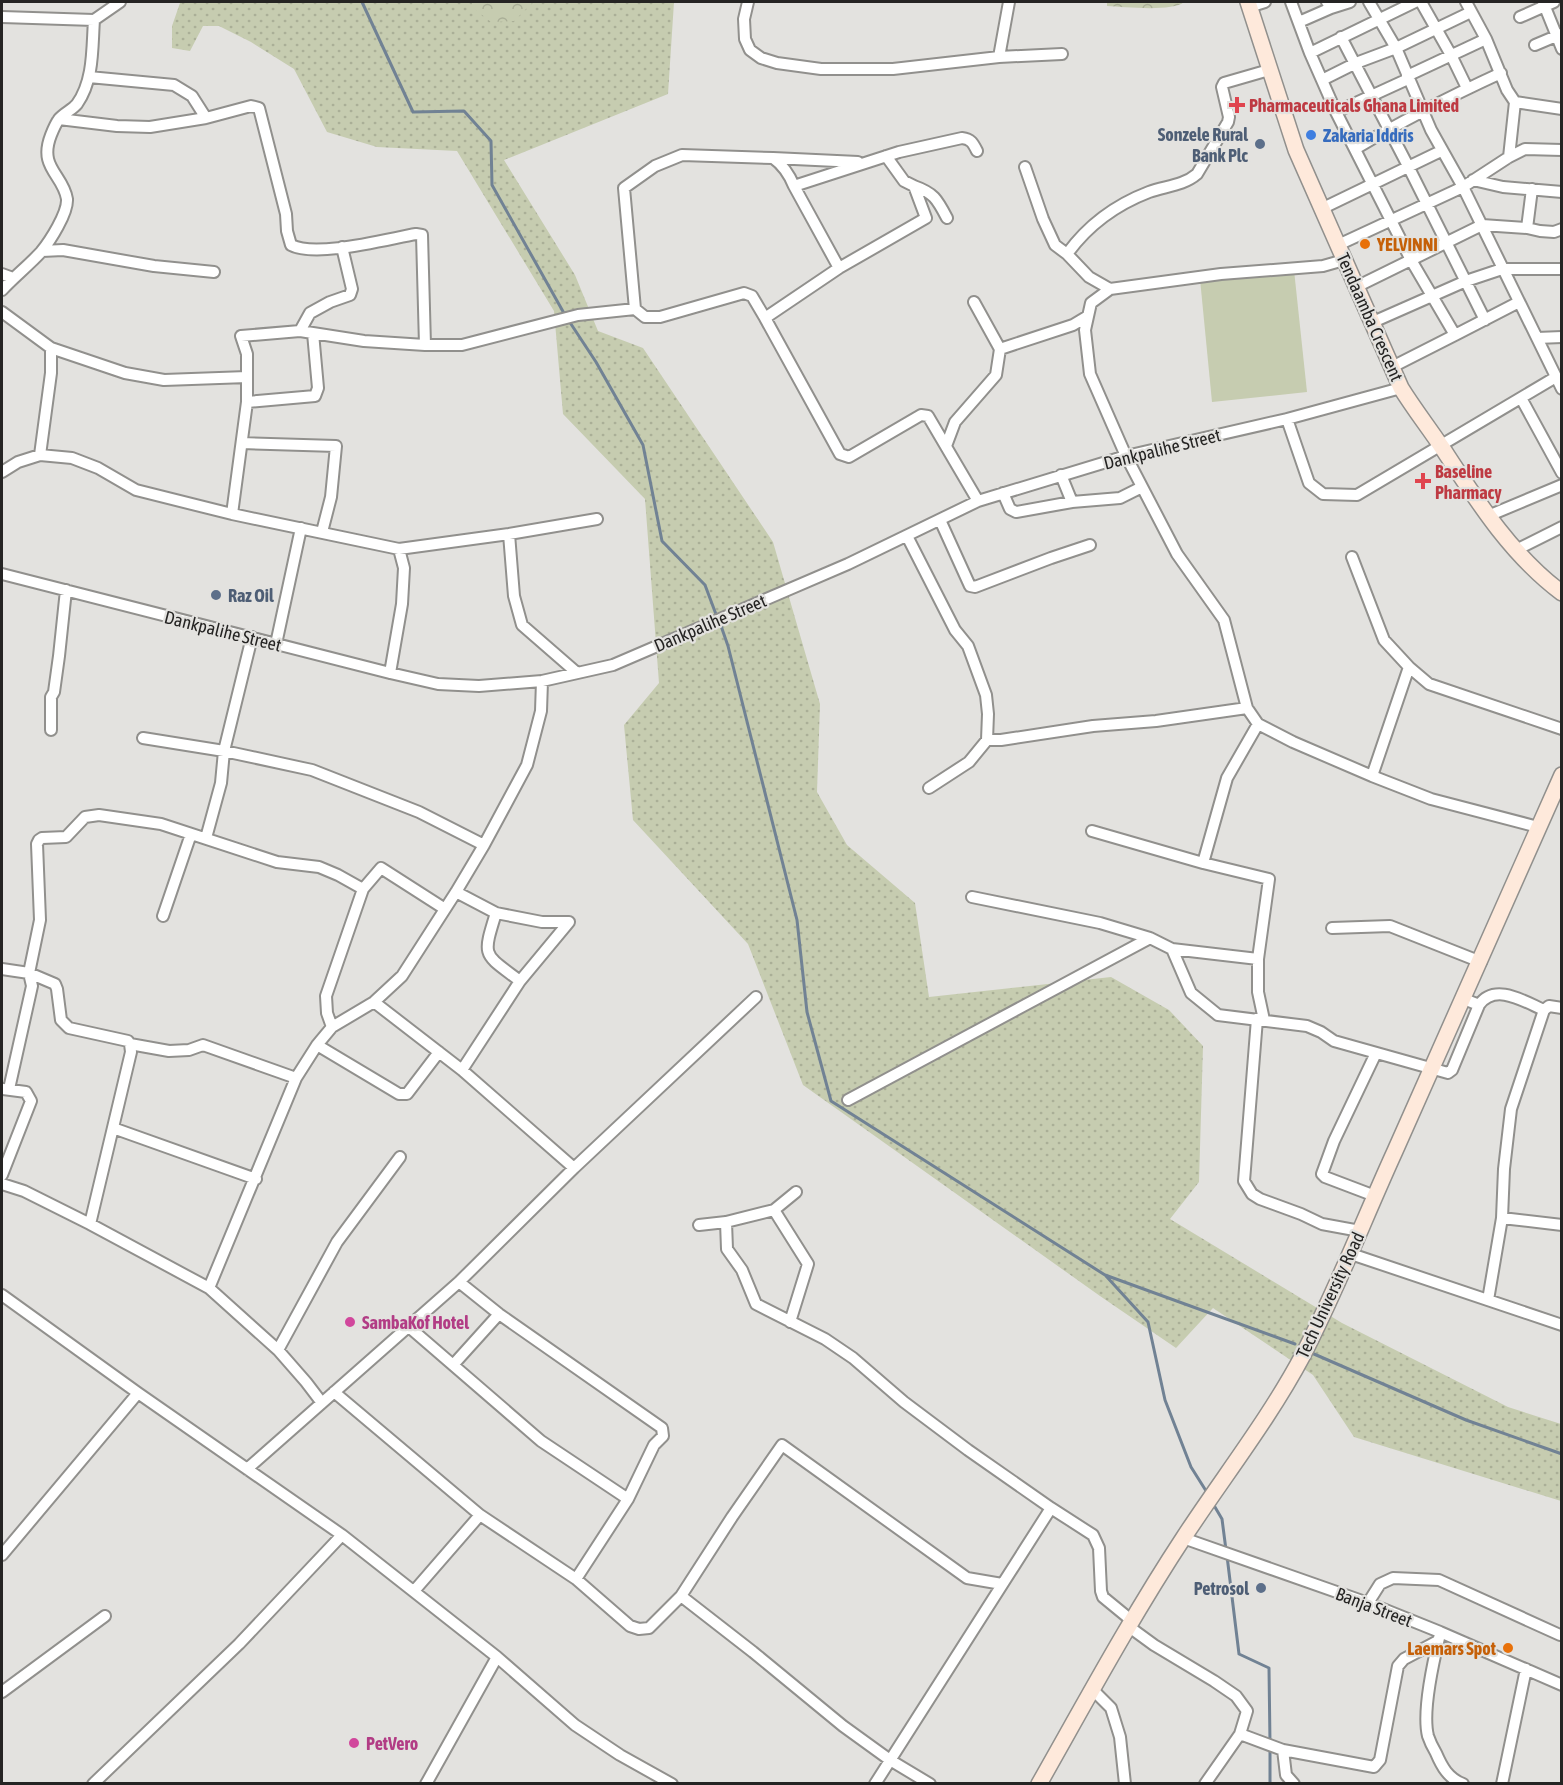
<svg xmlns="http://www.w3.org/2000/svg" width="1563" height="1785" viewBox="0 0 1563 1785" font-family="'Asap Condensed',sans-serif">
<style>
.grass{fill:url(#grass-dots)}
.forest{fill:url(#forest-crowns)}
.garden{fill:#c6ccb0}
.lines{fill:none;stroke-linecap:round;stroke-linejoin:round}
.stream{stroke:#718294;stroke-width:3}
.street-casing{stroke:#91908d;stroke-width:14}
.secondary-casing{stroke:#91908d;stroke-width:18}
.street{stroke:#fff;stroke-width:10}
.secondary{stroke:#fee9db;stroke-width:15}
.health-dot{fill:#e0444e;stroke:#e3e2df;stroke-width:2}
.shop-dot{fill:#3f7fe0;stroke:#e3e2df;stroke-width:2}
.service-dot{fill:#5c6f8a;stroke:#e3e2df;stroke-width:2}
.food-dot{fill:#e8710a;stroke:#e3e2df;stroke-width:2}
.hotel-dot{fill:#d1479c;stroke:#e3e2df;stroke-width:2}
.labels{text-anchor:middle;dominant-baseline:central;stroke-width:4.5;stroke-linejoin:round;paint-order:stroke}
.health-label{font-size:18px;font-weight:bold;fill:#be3a42;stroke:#e3e2df;text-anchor:start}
.service-label{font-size:18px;font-weight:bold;fill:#4e5e75;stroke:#e3e2df;text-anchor:end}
.shop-label{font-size:18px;font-weight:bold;fill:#366cbe;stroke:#e3e2df;text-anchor:start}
.food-label{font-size:18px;font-weight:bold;fill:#c56008;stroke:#e3e2df;text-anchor:start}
.street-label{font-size:18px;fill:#252423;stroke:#e3e2df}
.hotel-label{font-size:18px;font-weight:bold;fill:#b23c85;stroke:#e3e2df;text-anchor:start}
</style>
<defs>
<pattern id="grass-dots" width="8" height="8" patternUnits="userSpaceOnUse" patternTransform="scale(1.5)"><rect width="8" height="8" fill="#c6ccb0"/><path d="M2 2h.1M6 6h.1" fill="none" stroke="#aaaf97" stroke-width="1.8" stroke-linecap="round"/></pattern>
<pattern id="forest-crowns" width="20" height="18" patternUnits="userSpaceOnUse" patternTransform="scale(1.5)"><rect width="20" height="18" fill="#c6ccb0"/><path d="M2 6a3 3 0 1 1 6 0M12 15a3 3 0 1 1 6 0" fill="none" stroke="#aaaf97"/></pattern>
</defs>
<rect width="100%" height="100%" fill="#e3e2df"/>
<!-- grass -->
<path class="grass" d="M183,2H674L668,94L504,160L575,275L598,331L643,348L773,542L820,704L817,792L847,845L915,903L929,997L1111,977L1169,1010L1203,1046L1199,1182L1170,1219L1342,1323L1508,1407L1561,1424V1501L1354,1437L1313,1375L1213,1308L1176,1348L1100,1296L803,1085L748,944L633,820L624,725L659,683L645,499L563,414L554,311L457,151L377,147L327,132L294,69L251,42L219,26H203L190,51L172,48V26L180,3Z"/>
<!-- forest -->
<path class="forest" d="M472,2H533L514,21L491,22L472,7Z
M1107,2H1184C1173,12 1124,7 1107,6Z"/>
<!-- garden -->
<path class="garden" d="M1294,270L1307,392L1212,402L1200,279Z"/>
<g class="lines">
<!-- stream -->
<path class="stream" d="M362,2L413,112L464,111L491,141L492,185L565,315
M569,321L596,362L643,445L662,541L705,585L717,617
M720,623L728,646L797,920L807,1012L831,1101L1105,1275L1295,1344
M1106,1276L1148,1322L1165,1400L1191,1467L1208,1494
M1314,1354L1466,1420L1562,1454
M1212,1502L1222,1519L1226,1550
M1227,1556L1239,1654L1269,1668L1270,1743
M1270,1749V1784"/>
<defs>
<path id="street" d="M748,2L744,19L745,39L750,50L761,58L777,63L821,69H893L999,57L1062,54
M1291,2L1310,53
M1327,2L1331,8L1350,2
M1369,2L1396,48L1431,130L1463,187L1562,389
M1421,2L1451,55L1467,88
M1466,2L1486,39L1507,90L1515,102L1509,157
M1543,2L1562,49
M1249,7L1265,2
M2,17L94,20L120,2
M1520,17L1554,2
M1299,22L1331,8
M1341,37L1408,166L1485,320
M1535,45L1561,34
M999,57L1009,2
M1407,76L1486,39
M89,77L174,85L192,96L206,118
M1322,80L1356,63L1396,48L1471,12
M1515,102L1562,109
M1336,112L1408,79
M59,119L117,126L150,127L206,118L251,106L259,108L286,214L287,231L291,245C316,258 387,239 416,234L422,235L425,345
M1355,149C1402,121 1451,96 1501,73
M773,158L858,162
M1025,167L1043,219L1055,245L1067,254C1088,225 1115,205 1149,192C1165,186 1183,186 1197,174L1228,122L1229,117L1222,87L1224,83L1269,70
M1473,180L1503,187L1562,192
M794,186L899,152L962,138C971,139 973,143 977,151
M914,186C934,193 937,199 947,218
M1321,209L1441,151
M1527,228L1532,189
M1338,245L1463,187L1509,157L1525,149L1562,150
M42,251L63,250L154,266L214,272
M1067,254L1089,277L1110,289L1221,274L1323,266L1344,260
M839,268L926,218L914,186L904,181L886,156
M2,274L13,278
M1356,287L1482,225L1527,228L1540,231L1554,232L1562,229
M1110,289L1091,303L1085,330L1090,374L1126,456L1177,554L1224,620L1247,708L1258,724L1293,742L1372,776L1431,799L1538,827
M2,290C14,277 29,265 41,252C50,241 68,213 67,199C63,174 38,168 51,135C53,130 56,123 59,119C64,113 72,110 77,104C94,80 92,48 94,20
M974,302L1000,349
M635,309L624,188L655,166L682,155L773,158C783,165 789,174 794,186L839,268L765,318
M2,312L51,348L125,373L164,380L247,377
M1373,322L1466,281L1502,269H1562
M300,331L310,313L330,302L350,295L352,289L342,247
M1455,335L1519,302
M1537,338L1562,337
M1392,367L1455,335L1411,260L1336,112L1310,53L1415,2
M1521,398L1562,473
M247,402L315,396L318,388L313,333
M1287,419L1309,483L1323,494L1357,495L1556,377
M242,443L336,446L331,497L322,532
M946,446L955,422L996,375L1000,349L1073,325L1088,316
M40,455L51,373V348
M2,472L18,462L40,455L72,458L98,468L136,490L232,514L399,549L509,534L597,519
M1061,475L1072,502
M1003,493L1010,509L1016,512L1072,502L1120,498L1142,487
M232,514L247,402V354L241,336L300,331L364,341L425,345H462L578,315L635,309L645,317H660L744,293L752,296L765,318L840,454L849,457L921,415L928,416L978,501
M1488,516L1562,485
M940,520L970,586L975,587L1051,558L1090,545
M509,534L514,596L522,625L576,672
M907,536L955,630L968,646L986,695L988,714L987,740L969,762L929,788
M1516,550L1562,527
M1352,557L1384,640L1409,667
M2,574L390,673L438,684L479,686L542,681L613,665L848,564L978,501L1126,456L1287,419L1401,388
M276,644L301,528
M390,673L402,604L404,568L399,549
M51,730V697L54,692L59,656L66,590
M143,738L224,751L312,770L419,812L484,845
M987,740H1001L1093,726L1156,721L1247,708
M1372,776L1409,667L1429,684L1562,729
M1092,831L1203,863L1269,879L1258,959V992L1264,1020
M206,838L221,783L224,751L252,637
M1203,863L1227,778L1258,724
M456,892L496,913C482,958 483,953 520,981
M972,897L1100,923L1150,938
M496,913L542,922H569
M163,916L191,834
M1332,928L1390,926L1481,962
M1172,949L1258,959
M2,969L29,973L55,984L57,989L61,1020L69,1028L128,1041L130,1044L169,1051L189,1050L203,1045L296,1078
M1464,999L1479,1005C1495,982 1525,1002 1544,1010
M374,1002L462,1070L574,1168
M1257,1019L1244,1181L1252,1194L1260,1199L1301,1214L1322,1224L1360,1231
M332,1027L327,1013L326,996L363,889L381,868L445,909
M317,1045L399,1094H407L439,1052
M462,1070L520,981L569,922
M9,1089L32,986L29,973L40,920L37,844L39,840L42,838L66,837L85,817L99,815L161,824L277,862L319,867L338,875L363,889
M848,1100L1150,938L1172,949L1191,993L1218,1015L1307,1026L1321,1032L1334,1041L1448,1073L1452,1070L1479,1005
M113,1128L256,1179
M2,1175L31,1101L26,1092L3,1089
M2,1184L24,1191L90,1224L209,1288L278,1350L306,1382L322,1403
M1375,1196L1325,1177L1322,1174L1334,1141L1376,1053
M1502,1218L1562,1225
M726,1222L727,1249L742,1270L756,1304L825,1339L853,1358L904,1402L968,1450L1051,1508L1093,1535L1099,1548L1101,1591L1103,1597L1131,1620
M90,1224L131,1052L130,1044
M699,1225L726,1222L774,1210
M1351,1254L1562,1325
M459,1282L499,1314L662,1428L663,1436L654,1445L628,1499L576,1579
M209,1288L296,1078L317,1045L332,1027L374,1002L402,976L456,892L484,845L527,765L541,711L542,681
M2,1295L138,1393L342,1535L497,1657L575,1725L620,1755L672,1784
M1488,1300L1502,1218L1504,1169L1511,1109L1544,1010L1549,1006L1562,1008
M790,1322L808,1264L774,1210L796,1192
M409,1327L541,1441L628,1499
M278,1350L337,1242L400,1157
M453,1365L499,1314
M334,1392L480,1515L576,1579L630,1626L639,1629L649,1628L681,1596L732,1517L782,1445L967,1578L1002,1584
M247,1469L459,1282L574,1168L756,997
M1183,1538L1368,1603L1440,1632L1562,1685
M2,1555L138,1393
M414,1591L480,1515
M681,1596L753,1652L843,1726L890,1760L930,1784
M1368,1603L1380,1584L1393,1578L1439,1580L1560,1635
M1128,1626L1154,1645L1214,1681L1236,1696L1247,1711L1240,1734
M1439,1638C1433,1663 1422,1712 1428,1736C1430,1742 1433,1748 1436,1753C1442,1767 1448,1778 1463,1784
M1092,1689L1111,1708L1120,1737L1125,1784
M2,1692L105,1616
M1283,1750L1286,1775L1294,1784
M93,1784L239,1644L342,1535
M426,1784L497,1657
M875,1784L1051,1508
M1205,1784L1240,1734L1283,1750L1374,1767L1380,1760L1398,1666L1404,1659L1438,1641
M1502,1784L1526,1669"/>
<path id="secondary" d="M1248,2L1296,150L1401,388C1414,409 1429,428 1443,449C1477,501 1511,555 1562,593
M1039,1784C1086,1701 1132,1616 1184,1537C1224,1476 1269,1419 1303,1355C1337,1289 1364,1219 1395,1151C1451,1026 1507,901 1562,775"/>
</defs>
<!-- street casing -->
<use href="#street" class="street-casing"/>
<!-- secondary casing -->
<use href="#secondary" class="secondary-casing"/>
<!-- street -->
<use href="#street" class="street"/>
<!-- secondary -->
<use href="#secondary" class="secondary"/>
</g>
<!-- markers -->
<g class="health-dot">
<path d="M1234 96h6v6h6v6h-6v6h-6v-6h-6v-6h6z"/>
<path d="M1420 472h6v6h6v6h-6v6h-6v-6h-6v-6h6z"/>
</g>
<circle class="shop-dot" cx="1311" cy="135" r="6"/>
<g class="service-dot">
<circle cx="1260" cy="144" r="6"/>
<circle cx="216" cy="595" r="6"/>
<circle cx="1261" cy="1588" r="6"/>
</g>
<g class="food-dot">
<circle cx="1365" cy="244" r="6"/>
<circle cx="1508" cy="1648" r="6"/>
</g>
<g class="hotel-dot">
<circle cx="350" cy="1322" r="6"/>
<circle cx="354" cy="1743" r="6"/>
</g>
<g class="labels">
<!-- health labels -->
<g class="health-label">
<text x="1249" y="105">Pharmaceuticals Ghana Limited</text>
<text x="1435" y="471">Baseline<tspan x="1435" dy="21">Pharmacy</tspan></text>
</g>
<!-- service labels -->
<g class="service-label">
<text x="1248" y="134">Sonzele Rural<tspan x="1248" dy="21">Bank Plc</tspan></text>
<text x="228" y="595" text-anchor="start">Raz Oil</text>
<text x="1249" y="1588">Petrosol</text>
</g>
<!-- shop labels -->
<g class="shop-label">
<text x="1323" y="135">Zakaria Iddris</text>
</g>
<!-- food labels -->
<g class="food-label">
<text x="1377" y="244">YELVINNI</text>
<text x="1496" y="1648" text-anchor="end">Laemars Spot</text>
</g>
<!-- street labels -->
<g class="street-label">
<text transform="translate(1370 317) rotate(66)">Tendaamba Crescent</text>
<text transform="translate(1162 449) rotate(-14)">Dankpalihe Street</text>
<text transform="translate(710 623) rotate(-23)">Dankpalihe Street</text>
<text transform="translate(223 631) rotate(14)">Dankpalihe Street</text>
<text transform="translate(1330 1295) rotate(-65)">Tech University Road</text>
<text transform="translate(1374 1607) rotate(21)">Banja Street</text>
</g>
<!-- hotel labels -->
<g class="hotel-label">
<text x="362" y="1322">SambaKof Hotel</text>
<text x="366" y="1743">PetVero</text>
</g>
</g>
<!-- border -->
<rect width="1563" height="1785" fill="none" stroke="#252423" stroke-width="6"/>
</svg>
